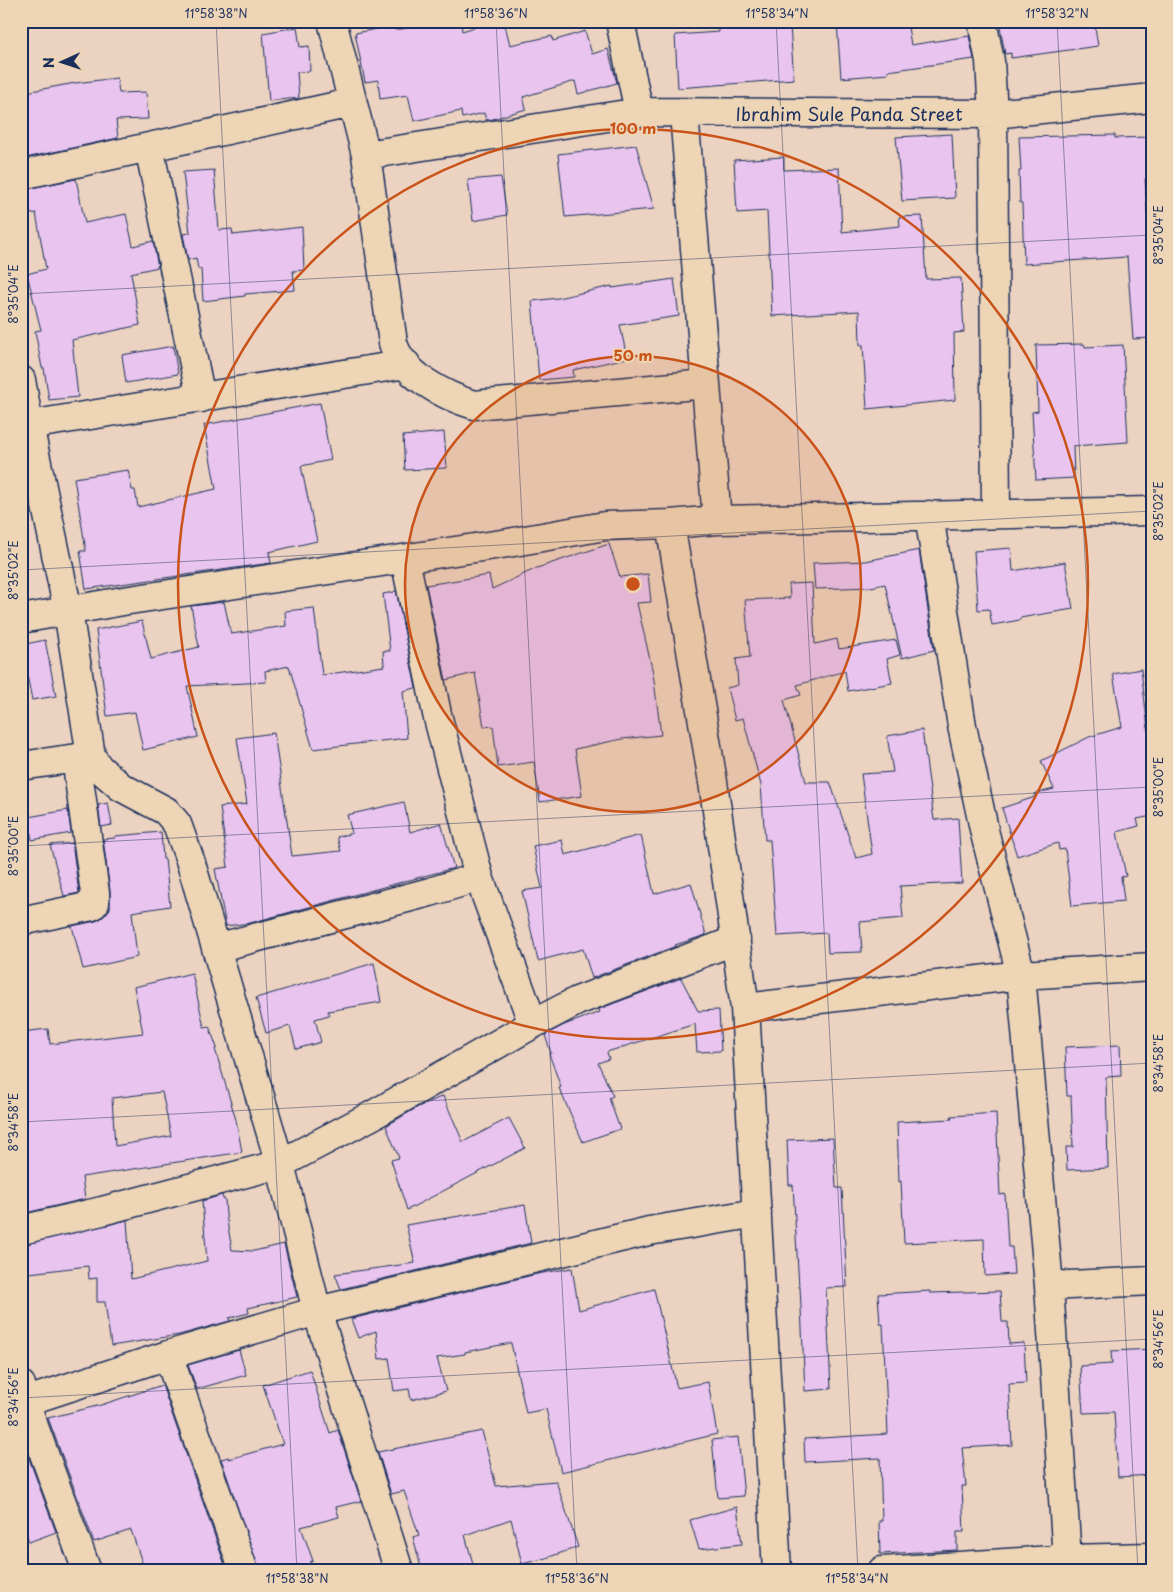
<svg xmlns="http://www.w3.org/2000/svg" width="1173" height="1592" viewBox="0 0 1173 1592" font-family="'Playpen Sans',sans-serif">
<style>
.building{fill:#e8c4ee;stroke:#1b2f5e;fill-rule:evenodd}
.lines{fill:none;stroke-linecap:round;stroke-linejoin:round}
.minor-casing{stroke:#1b2f5e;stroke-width:31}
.minor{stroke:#edd5b5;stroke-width:28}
.ticks{fill:none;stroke:#1b2f5e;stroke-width:1;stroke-opacity:0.45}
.ring{fill:none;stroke:#c95318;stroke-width:2.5}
.labels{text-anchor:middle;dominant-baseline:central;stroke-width:4;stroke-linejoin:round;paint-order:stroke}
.street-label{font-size:18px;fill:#1b2f5e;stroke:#edd5b5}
.centre{fill:#c95318;stroke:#edd5b5;stroke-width:2.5}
.ring-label{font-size:15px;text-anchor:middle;font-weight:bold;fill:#c95318;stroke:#edd5b5;stroke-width:4;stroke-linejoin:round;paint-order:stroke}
.neatline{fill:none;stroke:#1b2f5e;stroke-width:2}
.ticks-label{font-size:12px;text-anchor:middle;fill:#1b2f5e}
</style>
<rect width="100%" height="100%" fill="#ecd2c0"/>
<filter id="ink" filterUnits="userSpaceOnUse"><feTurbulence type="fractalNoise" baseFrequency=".02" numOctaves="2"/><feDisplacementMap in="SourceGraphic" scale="10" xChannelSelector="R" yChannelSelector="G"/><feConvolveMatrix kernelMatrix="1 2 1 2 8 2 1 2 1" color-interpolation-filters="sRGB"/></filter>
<g filter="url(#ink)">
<!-- building -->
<path class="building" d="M450,21H461L462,31L495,21H504L510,45L552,36L553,41L585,31L592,54L608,49L617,83L578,94L575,81L523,97L526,109L493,119L486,120L484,113L462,118L461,111L414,121L408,95L380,99L378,80L365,82L355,33L394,26L395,30Z
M718,21H786V26H790L794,79L678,88L675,35L719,32Z
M865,21H907L911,45L969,36L974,59L888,71V74L841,78L837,23Z
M999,21H1094L1098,46L1011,58V53L1005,54Z
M297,27L300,47L309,46L310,71L297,72L299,98L269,101L263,33Z
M117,78L119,93L146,92L148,119L116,120L118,138L21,159V93L75,83Z
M952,134L955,198L902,201L896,137Z
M1115,135V138L1152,137V179H1145L1152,286V338L1133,339L1127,257L1024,264L1022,203H1020L1019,171H1021L1019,137Z
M636,145L654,209L565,217L558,154Z
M784,157V170L839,168L842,232L900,226L899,217L922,216L926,279L961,278L964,332L954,333L955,400L867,409L863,345H860L859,311L772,316L767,211L737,213L734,160Z
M214,170L219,230L232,229L233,235L302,227L304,270L293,271L295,290L245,294V296L203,301L201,269H198L196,258L188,260L183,234L190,233L183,172Z
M501,177L507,215L473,221L468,180Z
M76,179L85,223L126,214L133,246L153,241L158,267L131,273L140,325L72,340L78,397L49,400L44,368H42L35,331L41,330L27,274L46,269L36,213L21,216V190Z
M674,279L679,316L620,325L627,358L573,370L574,377L539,380L532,301L558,298L612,286V288Z
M1084,344L1085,347L1123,345L1128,442L1073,446L1074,478L1036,480L1032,412L1038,411L1036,345Z
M173,346L178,374L126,383L122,355Z
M320,403L331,460L301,466L317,541L269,552L271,563L86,589L80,551H86L74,478L128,470L132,490H135L138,507L216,489L204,425Z
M444,432L447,468L405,470L403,436Z
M609,544L620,577L648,574L651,602L637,603L653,673L661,735L622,739L575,749L582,796L540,802L534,762L498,767L493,726L484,727L475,673L446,680L426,585L489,575L492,589L537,568Z
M1011,548L1013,571L1065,562L1073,609L1020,618V620L992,625L989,609L978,610L974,551Z
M919,550L934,650L902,658L885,584L871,587L815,589L813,563L866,561Z
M812,583L815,644L837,639L839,649L896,640L900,655L887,659L892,683L848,691L845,671L797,685L801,695L784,700L806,782H830L856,858L872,854L861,774L893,772L887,736L922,730L934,820L958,818L962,883L900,886L903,918L860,922L862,952L828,953L827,933L777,936L770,840H765L761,785L743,718L735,720L727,688L738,685L736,659L750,657L745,600L790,598L789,584Z
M396,590L416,688L403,691L407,738L313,749L289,666L265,671L266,682L187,686L198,737L143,750L135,712L107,716L96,630L142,621L151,659L199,647L191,606L224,602L231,634L286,626L285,611L314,608L322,675L384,666L383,651H390L383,594L394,592Z
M45,640L56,696L32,700L21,645Z
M1141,669L1152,764V816L1137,819L1139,826L1117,832L1126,876L1121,877L1124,901L1072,906L1065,849L1059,850L1058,843L1017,856L1002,808L1035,797L1034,794L1054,789L1041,761L1089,737L1122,727L1113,674Z
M274,733L292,856L341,851L337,837L352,833L347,815L404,802L410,832L441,823L454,868L250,923L226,926L215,869L228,867L220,807L247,804L237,738Z
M108,803L112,825L101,827L98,805Z
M68,810L71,833L32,840L28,817Z
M161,832L163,859H165L170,906L132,912L137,957L83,969L72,926L96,921L103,917L110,909V891L103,839L115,838V836Z
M641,835L654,894L691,883L706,935L675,945L676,946L592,978L583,949L538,961L522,891L542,888L533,846L562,840L565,855Z
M72,843L79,893L64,896L50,845Z
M374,963L381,1002L328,1011L329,1015L315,1019L321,1042L296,1049L290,1026L266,1033L256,998Z
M192,973L204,1027L209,1026L217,1048L215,1049L236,1120L242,1152L82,1177L85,1199L21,1214V1032L48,1029L50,1044L143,1033L134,987ZM162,1092L171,1136L115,1146L112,1098Z
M681,978L698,1011L719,1010L721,1051L697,1052L695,1024L607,1052L609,1059L598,1063L613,1096L609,1098L620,1129L583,1142L559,1088L561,1087L549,1054L551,1053L545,1035L564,1025L600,1012L599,1009Z
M1120,1045L1121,1076L1106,1077L1108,1168L1067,1170L1066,1147H1073L1071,1096H1067L1065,1047Z
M443,1096L463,1142L509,1118L525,1148L407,1210L391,1160L399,1158L386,1126L418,1107Z
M996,1113L1000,1195L1005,1194L1008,1247H1012L1014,1274L985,1276L984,1239L904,1243L901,1181L899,1182L897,1122L952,1119L951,1116Z
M833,1138L836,1188H842L847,1287L826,1288L831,1389L805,1391L800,1287H799L793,1185H789L787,1140Z
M222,1195L223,1199H225L226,1215L232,1250L254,1251L284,1244L297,1297L248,1308L249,1313L229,1318L230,1321L179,1335L111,1346L105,1302H97V1278L89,1279L88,1266L21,1274V1245L127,1220L131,1279L207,1261L202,1201Z
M525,1205L531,1243L341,1289L335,1274L415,1263L406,1225Z
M572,1268L579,1310L654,1289L677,1388L708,1382L717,1434L561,1472L546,1409L526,1413L511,1343L465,1352V1354L437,1358L446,1391L411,1400L409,1389L394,1391L389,1358L379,1359L376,1331L358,1338L351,1319L537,1274Z
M930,1291V1293L1000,1291L1002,1322H1008L1009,1344L1024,1343L1026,1383L1009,1384L1012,1445L962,1448L966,1486H962L964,1532H957V1550L880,1554L879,1521H882L880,1458L805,1462L804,1439L888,1434L883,1324H880L878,1294Z
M1152,1349V1475L1118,1477L1114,1412L1083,1413L1080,1366L1112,1364L1111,1351Z
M239,1350L246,1375L197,1389L188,1365Z
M310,1370L330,1433L338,1430L361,1501L336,1507L339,1517L301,1527L313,1561L310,1562L312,1571H259L221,1459L229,1457V1459L283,1444L263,1385Z
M162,1385L227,1571H145L131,1530L94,1542L48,1418L101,1405Z
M482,1431L496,1486L556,1481L578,1547L546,1558L522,1564L511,1519L465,1535L475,1571H422L413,1537L419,1535L404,1491L391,1494L378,1452Z
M21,1437L56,1532L29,1542L21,1516Z
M738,1437L744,1496L718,1498L712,1440Z
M737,1507L742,1544L699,1549L690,1520Z"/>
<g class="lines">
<defs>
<path id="minor" d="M332,21L366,155L393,343C402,375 445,396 474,405L706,384
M620,21L639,112
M982,21L990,61L993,114L996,514
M684,113L717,520
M149,147L201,398
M366,155L639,112L993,114L1152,98
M21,175L351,103
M21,380L29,425L406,364
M21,423L29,425L68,611L91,756L99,768L121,787L166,811L177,824L190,860L280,1164L317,1311L399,1571
M929,515L962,726L985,834L1021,975L1049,1286L1067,1559
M670,524L713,782L745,1008L777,1571
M405,559L437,714L479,877L533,1024
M21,619L123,601L508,543L605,526L670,524L717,520L1152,511
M21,766L91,756
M21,921L92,906L95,903V893L76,758
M216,948L430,892L479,877
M745,1008L1021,975L1152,967
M21,1230L102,1211L280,1164L371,1116L533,1024L577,1001L736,940
M1049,1286L1152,1281
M168,1355L244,1571
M21,1385L25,1402L87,1571
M21,1403L168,1355L317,1311L649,1231L757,1213
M882,1571L1067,1559L1152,1557"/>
</defs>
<!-- minor casing -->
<use href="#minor" class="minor-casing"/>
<!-- minor -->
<use href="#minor" class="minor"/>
</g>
</g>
<!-- ticks -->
<path class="ticks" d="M216,21L297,1571M496,21L577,1571M776,21L858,1571M1057,21L1138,1571M21,294L1152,235M21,570L1152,511M21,846L1152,787M21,1122L1152,1063M21,1398L1152,1339"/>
<!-- distance rings -->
<circle cx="633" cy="584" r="228" fill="#c95318" fill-opacity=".12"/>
<g class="ring">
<circle cx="633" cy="584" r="228"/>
<circle cx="633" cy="584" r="455"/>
</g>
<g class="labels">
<!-- street labels -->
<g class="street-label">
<text x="849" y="113">Ibrahim Sule Panda Street</text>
</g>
</g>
<circle cx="633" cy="584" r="8" class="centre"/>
<g class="ring-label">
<text x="633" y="134">100 m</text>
<text x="633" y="361">50 m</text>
</g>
<!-- margin -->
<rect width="1173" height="1592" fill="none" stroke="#edd5b5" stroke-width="55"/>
<!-- north arrow -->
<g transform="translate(62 62) rotate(267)" stroke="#edd5b5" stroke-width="4" paint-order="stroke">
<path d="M0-4L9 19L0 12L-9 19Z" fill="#1b2f5e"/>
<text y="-8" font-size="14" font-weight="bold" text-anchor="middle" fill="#1b2f5e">N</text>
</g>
<rect x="28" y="28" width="1118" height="1536" class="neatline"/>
<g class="ticks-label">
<text x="216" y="18">11°58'38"N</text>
<text x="496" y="18">11°58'36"N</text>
<text x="777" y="18">11°58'34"N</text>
<text x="1057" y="18">11°58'32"N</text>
<text transform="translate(1159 235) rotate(-90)" y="4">8°35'04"E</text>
<text transform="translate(14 294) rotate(-90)" y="4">8°35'04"E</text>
<text transform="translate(1159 511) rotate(-90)" y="4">8°35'02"E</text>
<text transform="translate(14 570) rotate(-90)" y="4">8°35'02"E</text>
<text transform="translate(1159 787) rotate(-90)" y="4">8°35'00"E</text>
<text transform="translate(14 846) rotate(-90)" y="4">8°35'00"E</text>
<text transform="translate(1159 1063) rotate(-90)" y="4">8°34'58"E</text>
<text transform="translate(14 1122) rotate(-90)" y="4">8°34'58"E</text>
<text transform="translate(1159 1339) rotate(-90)" y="4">8°34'56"E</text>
<text transform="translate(14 1397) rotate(-90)" y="4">8°34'56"E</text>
<text x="297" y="1583">11°58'38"N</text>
<text x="577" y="1583">11°58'36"N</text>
<text x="857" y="1583">11°58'34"N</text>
</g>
</svg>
